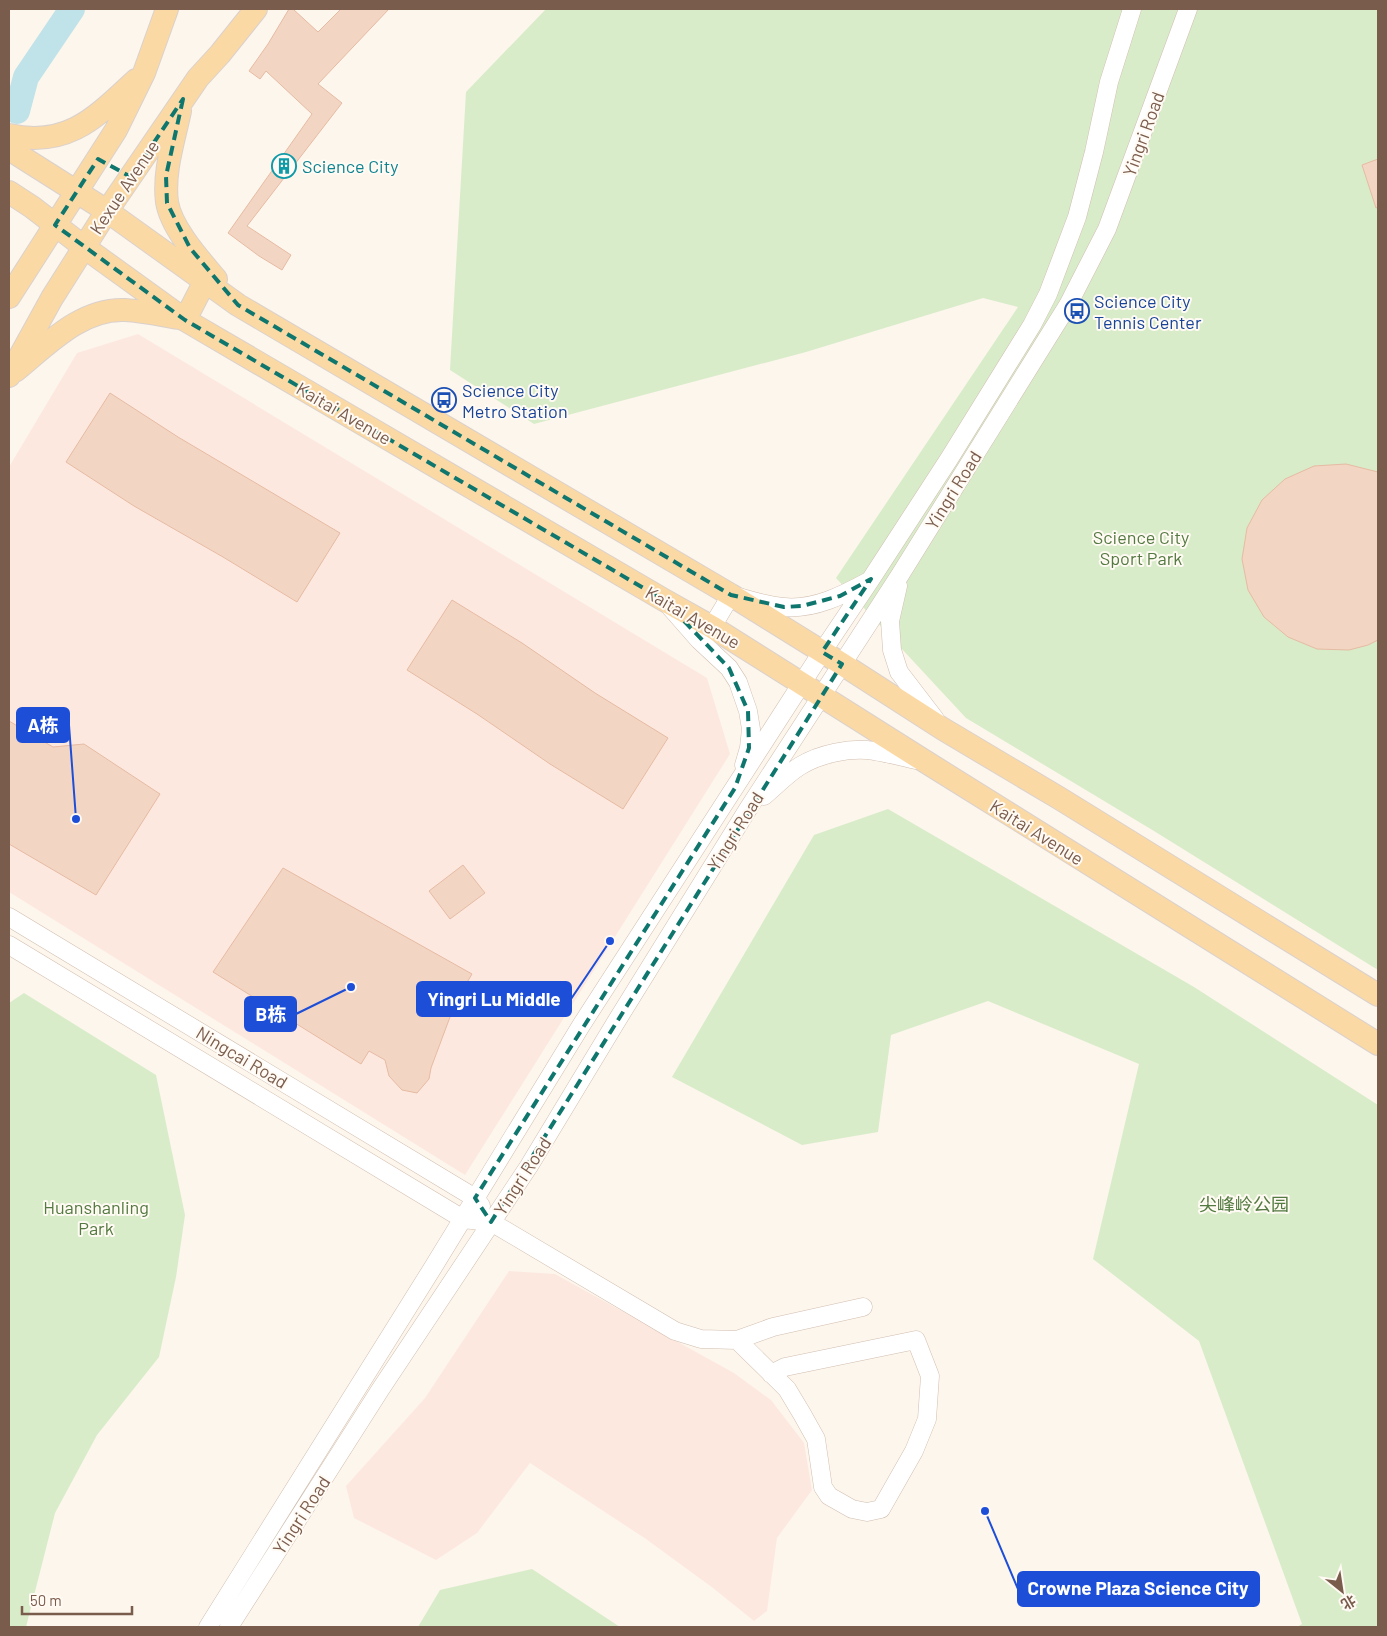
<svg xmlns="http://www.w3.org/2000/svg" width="1387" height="1636" viewBox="0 0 1387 1636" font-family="Barlow,'Noto Sans SC',sans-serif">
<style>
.commercial{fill:#fde8e0}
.green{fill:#d8ecc9}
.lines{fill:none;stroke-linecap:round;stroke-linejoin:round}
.river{stroke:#bfe3e8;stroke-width:26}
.building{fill:#f3d5c3;stroke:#e6bba3}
.minor-casing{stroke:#d1beb0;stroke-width:19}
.major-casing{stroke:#dad1cd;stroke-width:24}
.minor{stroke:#fff;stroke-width:18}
.major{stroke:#fbd9a5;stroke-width:22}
.marked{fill:none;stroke:#0f766e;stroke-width:4;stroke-dasharray:10 6;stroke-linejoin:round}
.labels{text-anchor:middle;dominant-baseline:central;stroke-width:4;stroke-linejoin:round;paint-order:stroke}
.street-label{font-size:18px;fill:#7a5c4d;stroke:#fffaf3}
.culture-label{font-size:18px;fill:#0d838f;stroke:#fffaf3;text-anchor:start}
.transit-label{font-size:18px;fill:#164399;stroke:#fffaf3;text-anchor:start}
.park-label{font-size:18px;fill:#537a41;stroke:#fffaf3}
.leader{fill:none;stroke:#1d4ed8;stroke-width:2}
.callout-dot{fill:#1d4ed8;stroke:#fffaf3;stroke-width:2}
.callout{fill:#1d4ed8;stroke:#1d4ed8;stroke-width:2}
.callout-label{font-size:19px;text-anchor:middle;font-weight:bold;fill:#fff}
</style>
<rect width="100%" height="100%" fill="#fdf6ec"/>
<!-- commercial -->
<path class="commercial" d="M138,334L707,678L730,754L465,1175L9,892V467L77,353Z
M509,1271L555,1274L734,1373L771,1400L804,1443L812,1490L777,1538L767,1611L754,1621L713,1588L646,1539L530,1463L477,1533L436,1560L354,1518L346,1486L425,1398Z"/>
<!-- green -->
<path class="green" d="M546,9H1378V970L1154,831L966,718L836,578L1018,307L983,298L806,352L534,424L450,370L466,92Z
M888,809L1194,987L1378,1105V1627H1297L1302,1624L1199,1341L1093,1259L1139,1064L988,1001L891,1035L878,1132L802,1145L672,1077L814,835Z
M24,993L156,1075L185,1215L176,1277L159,1357L97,1435L55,1513L26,1627H9V1003Z
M532,1569L620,1627H418L440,1590Z"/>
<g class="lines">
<!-- river -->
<path class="river" d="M17,111L26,77L72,9"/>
</g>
<!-- building -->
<path class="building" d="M289,9H293L318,32L341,9H389L318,84L342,103L247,226L291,255L282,270L259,256L228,233L312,114L266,71L260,79L249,71L268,44Z
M1378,159V207L1376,208L1362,165Z
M110,393L178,437L340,533L297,602L223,557L134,506L66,462Z
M1346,464L1378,472V640L1368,645L1349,650L1317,649L1288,637L1264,617L1248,590L1242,559L1247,528L1262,500L1285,479L1314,466Z
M452,600L522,643L595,693L668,738L623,809L550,764L477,714L407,670Z
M9,721L53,747L84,744L160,794L96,895L9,844Z
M463,865L485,893L450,919L429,891Z
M283,868L472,974L456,1001L431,1068L429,1079L417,1093L402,1090L389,1076L385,1060L369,1051L361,1064L213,972Z"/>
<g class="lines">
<defs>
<path id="minor" d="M898,586L890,621L892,650L899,672L935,719
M671,608L699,640L729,668L738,682L748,711L751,729L749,748L744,765
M712,627L731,595C748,599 766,606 784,607C814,610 843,595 869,581
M764,796C776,786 787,774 800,766C819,754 851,747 874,751C888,753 902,757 916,760
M9,917L475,1198L481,1206
M9,945L463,1219L491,1222L675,1331L701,1339L737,1340L773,1327L863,1307
M737,1340L787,1389L802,1414L816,1439L823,1487L829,1496L852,1509L867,1512L881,1509L914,1451L927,1419L930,1376L916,1340L785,1367L771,1374
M208,1627L432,1269L582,1024L822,652L871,579L949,459L1032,325L1048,294L1077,217L1094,152L1109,82L1132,9
M229,1627L380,1390L529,1166L616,1022L748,809L900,575L1068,305L1107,229L1188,9"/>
<path id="major" d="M180,111C174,140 163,172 167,202C171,228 200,260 216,279
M9,135C68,148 96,117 136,80
M9,149L107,211L238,305L731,595L842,664L943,729L1059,798L1378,995
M9,192L32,207L84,247L185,320L664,600L712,627L926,762L1378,1044
M9,297L116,130L144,73L167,9
M185,320L205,281
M15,371C47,345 81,308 125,310C143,311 161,315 179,318
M9,376L52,298L107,211L198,78L220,54L256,9"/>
</defs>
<!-- minor casing -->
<use href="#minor" class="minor-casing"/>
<!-- major casing -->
<use href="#major" class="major-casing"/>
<!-- minor -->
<use href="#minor" class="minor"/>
<!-- major -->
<use href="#major" class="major"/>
</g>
<!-- marked area -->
<path class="marked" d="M183,99L166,176L167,203L190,248L238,305L731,595L784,607L802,606L840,596L871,579L822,652L842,664L491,1222L475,1198L735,788L749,748L748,711L729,668L664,600L185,320L55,225L98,159L131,177Z"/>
<!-- icons -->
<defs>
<symbol id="building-ring" viewBox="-11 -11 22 22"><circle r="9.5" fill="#fffaf3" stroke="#0f9aa8" stroke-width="1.5"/><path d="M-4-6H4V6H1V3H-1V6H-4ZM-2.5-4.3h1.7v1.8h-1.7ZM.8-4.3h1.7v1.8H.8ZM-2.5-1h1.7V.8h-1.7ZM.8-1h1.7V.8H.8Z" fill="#0f9aa8"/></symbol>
<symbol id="bus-ring" viewBox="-11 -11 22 22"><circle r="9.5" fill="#fffaf3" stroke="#1a4fb4" stroke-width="1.5"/><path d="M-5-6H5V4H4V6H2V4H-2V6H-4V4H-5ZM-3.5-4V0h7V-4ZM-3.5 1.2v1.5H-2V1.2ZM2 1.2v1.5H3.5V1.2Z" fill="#1a4fb4"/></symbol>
</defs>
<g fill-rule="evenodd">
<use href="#building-ring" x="270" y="152" width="28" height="28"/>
<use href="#bus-ring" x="1063" y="297" width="28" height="28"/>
<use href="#bus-ring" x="430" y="386" width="28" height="28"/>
</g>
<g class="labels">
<!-- street labels -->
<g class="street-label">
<text transform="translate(1143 134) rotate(-70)">Yingri Road</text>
<text transform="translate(124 187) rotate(-56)">Kexue Avenue</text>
<text transform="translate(344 413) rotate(30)">Kaitai Avenue</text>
<text transform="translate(953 490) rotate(-58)">Yingri Road</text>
<text transform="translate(693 617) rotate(30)">Kaitai Avenue</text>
<text transform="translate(735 831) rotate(-58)">Yingri Road</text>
<text transform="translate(1037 832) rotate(32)">Kaitai Avenue</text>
<text transform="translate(242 1057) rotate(31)">Ningcai Road</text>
<text transform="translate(522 1176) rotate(-57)">Yingri Road</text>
<text transform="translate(301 1515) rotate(-57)">Yingri Road</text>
</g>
<!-- culture labels -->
<g class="culture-label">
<text x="302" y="166">Science City</text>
</g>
<!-- transit labels -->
<g class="transit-label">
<text x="1094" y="301">Science City<tspan x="1094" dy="21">Tennis Center</tspan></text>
<text x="462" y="390">Science City<tspan x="462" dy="21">Metro Station</tspan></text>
</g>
<!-- park labels -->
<g class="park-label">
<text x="1141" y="537">Science City<tspan x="1141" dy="21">Sport Park</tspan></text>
<text x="1244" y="1204">尖峰岭公园</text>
<text x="96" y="1207">Huanshanling<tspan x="96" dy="21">Park</tspan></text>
</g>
</g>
<!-- callouts -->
<path class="leader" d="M76 819L69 725M610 941L571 999M351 987L296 1014M985 1511L1018 1589"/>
<g class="callout-dot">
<circle cx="76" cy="819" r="5"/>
<circle cx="610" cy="941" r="5"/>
<circle cx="351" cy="987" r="5"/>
<circle cx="985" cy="1511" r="5"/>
</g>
<g class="callout">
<rect x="17" y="708" width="52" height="34" rx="5"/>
<rect x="417" y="982" width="154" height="34" rx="5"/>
<rect x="245" y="997" width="51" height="34" rx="5"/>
<rect x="1018" y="1572" width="241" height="34" rx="5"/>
</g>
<g class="callout-label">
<text x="43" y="732">A栋</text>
<text x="494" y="1006">Yingri Lu Middle</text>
<text x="271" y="1021">B栋</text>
<text x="1138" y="1595">Crowne Plaza Science City</text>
</g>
<!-- border -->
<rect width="1387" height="1636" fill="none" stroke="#7a5c4d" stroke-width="20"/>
<!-- north arrow -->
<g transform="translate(1342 1591) rotate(150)" stroke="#fffaf3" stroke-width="4" paint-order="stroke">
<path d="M0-4L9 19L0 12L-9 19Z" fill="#7a5c4d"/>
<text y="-8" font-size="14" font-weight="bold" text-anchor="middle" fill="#7a5c4d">北</text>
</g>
<!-- scale -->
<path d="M22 1606v8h110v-8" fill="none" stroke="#7a5c4d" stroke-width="2.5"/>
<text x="30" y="1606" font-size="15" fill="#7a5c4d" stroke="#fffaf3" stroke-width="4" paint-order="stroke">50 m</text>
</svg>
